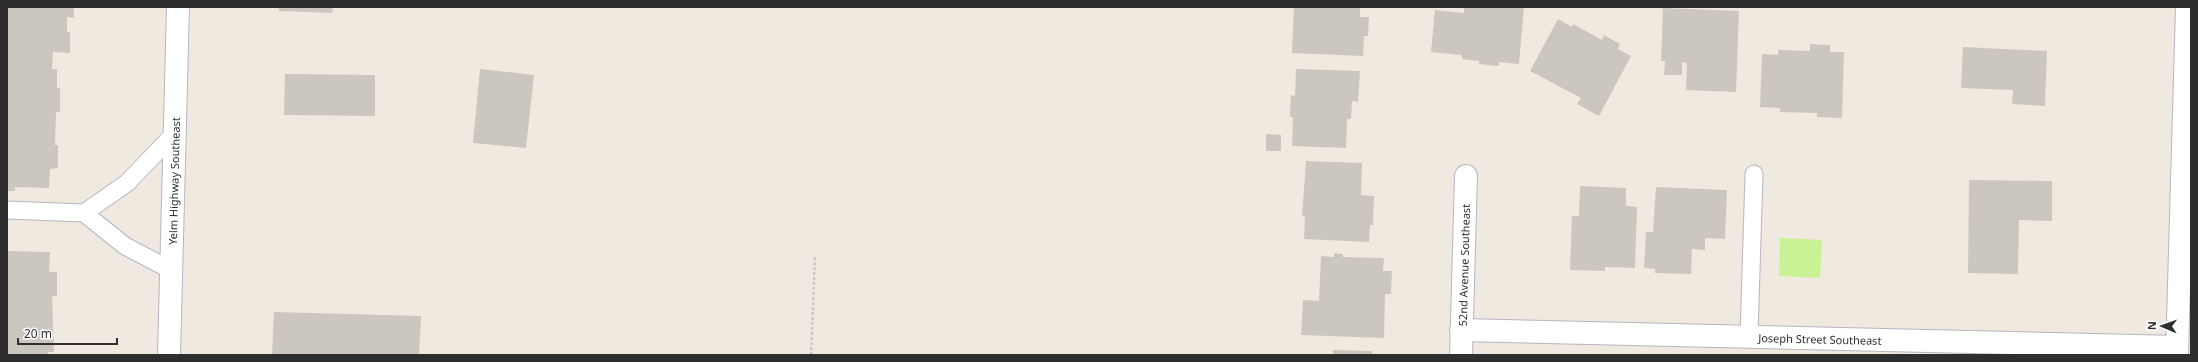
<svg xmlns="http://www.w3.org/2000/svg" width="2198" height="362" viewBox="0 0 2198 362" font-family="'Noto Sans',sans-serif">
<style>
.pitch{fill:#c8f293}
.building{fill:#cbc7be}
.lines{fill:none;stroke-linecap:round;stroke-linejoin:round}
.service-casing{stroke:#b4b6c2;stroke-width:19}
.minor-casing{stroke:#b4b6c2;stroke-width:24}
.secondary-casing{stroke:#b4b6c2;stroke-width:24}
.path{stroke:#c9c9c9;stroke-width:2.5;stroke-dasharray:3 2;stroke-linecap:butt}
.service{stroke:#fff;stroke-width:17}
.minor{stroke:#fff;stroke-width:22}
.secondary{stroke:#fff;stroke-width:22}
.labels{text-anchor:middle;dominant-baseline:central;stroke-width:4;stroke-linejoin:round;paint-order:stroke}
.street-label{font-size:11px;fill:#2e2e2e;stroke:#fff}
</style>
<rect width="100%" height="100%" fill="#f0e9e0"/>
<!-- pitch -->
<path class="pitch" d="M1780,238L1822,240L1820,278L1779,276Z"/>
<!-- building -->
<path class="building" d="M7,7H74V18L67,17V32H70V53L53,52L52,69H57V88H60V112H56L55,145H58V168L50,169L49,188L15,187V191H7Z
M279,7H333L332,13L279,11Z
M1294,7H1360V17H1369L1368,36H1364L1363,56L1292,53Z
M1464,7H1524L1519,64L1499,62V66L1479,64V61L1462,59V55L1431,52L1435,10L1464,13Z
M1663,8L1739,11L1736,92L1686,90L1687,63L1682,62V75H1664L1665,61H1661Z
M1558,19L1572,27L1573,24L1602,40L1604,35L1620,44L1618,49L1631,56L1599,116L1577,104L1581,98L1530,71Z
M1810,44L1830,45V52H1844L1842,118L1817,117V113L1780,112V108L1760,107L1762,54L1778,55V50L1810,51Z
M1963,47L2047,51L2045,106L2012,104L2013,90L1961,88Z
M480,69L534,75L526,148L473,143Z
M1296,69L1360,71L1358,102L1352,101L1351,119H1347L1346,148L1292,146L1293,117H1290L1291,95L1295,96Z
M285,74L375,75V116L284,115Z
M1266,134L1281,135V151H1266Z
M1306,161L1362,163L1361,195L1374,196L1373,225H1370L1369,242L1304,239L1305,217L1302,216Z
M1969,180L2052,181V221L2019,220L2018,274L1968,273Z
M1580,186L1626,188V206L1637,207L1635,268L1605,267V271L1570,270L1572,216H1579Z
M1656,187L1727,190L1725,239L1705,238V250L1692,249L1691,274L1655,273V269L1644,268L1646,232H1653Z
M7,251L50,252L49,272H57V296H52L54,352H48L47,355H7Z
M1334,253L1343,254V257L1384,258L1383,271H1392L1391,294H1385L1384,338L1301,335L1303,300L1319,301L1321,256L1334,257Z
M274,312L421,316L419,355H272Z
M1333,350L1372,351V355H1333Z"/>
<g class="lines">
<defs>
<path id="service" d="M7,210L84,213
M171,270L125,246L84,213L127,183L175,133
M1749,336L1754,174"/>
<g id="minor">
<path id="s1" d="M1461,330L2177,347"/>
<path id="s2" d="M1461,355L1466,176"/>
<path d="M2177,355L2187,7"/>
</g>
<g id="secondary">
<path id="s3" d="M169,355L178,7"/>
</g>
</defs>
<!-- service casing -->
<use href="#service" class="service-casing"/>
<!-- minor casing -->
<use href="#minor" class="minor-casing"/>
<!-- secondary casing -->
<use href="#secondary" class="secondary-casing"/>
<!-- path -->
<path class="path" d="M811,355L815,257"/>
<!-- service -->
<use href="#service" class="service"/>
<!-- minor -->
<use href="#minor" class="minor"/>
<!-- secondary -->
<use href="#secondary" class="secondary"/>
</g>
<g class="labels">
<!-- street labels -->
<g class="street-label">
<text stroke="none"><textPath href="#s3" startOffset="174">Yelm Highway Southeast</textPath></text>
<text stroke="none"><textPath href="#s2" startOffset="90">52nd Avenue Southeast</textPath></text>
<text stroke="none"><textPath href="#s1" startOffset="359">Joseph Street Southeast</textPath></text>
</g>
</g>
<!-- border -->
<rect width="2198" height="362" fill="none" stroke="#2e2e2e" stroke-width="16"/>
<!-- north arrow -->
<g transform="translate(2162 326) rotate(272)" stroke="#ffffff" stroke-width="3" paint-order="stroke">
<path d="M0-3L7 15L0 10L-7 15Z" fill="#2e2e2e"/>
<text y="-6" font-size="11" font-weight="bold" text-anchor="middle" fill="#2e2e2e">N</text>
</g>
<!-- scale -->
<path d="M18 338v6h99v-6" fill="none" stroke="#2e2e2e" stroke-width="2"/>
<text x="24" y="338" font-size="12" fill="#2e2e2e" stroke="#ffffff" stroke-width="3" paint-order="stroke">20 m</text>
</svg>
